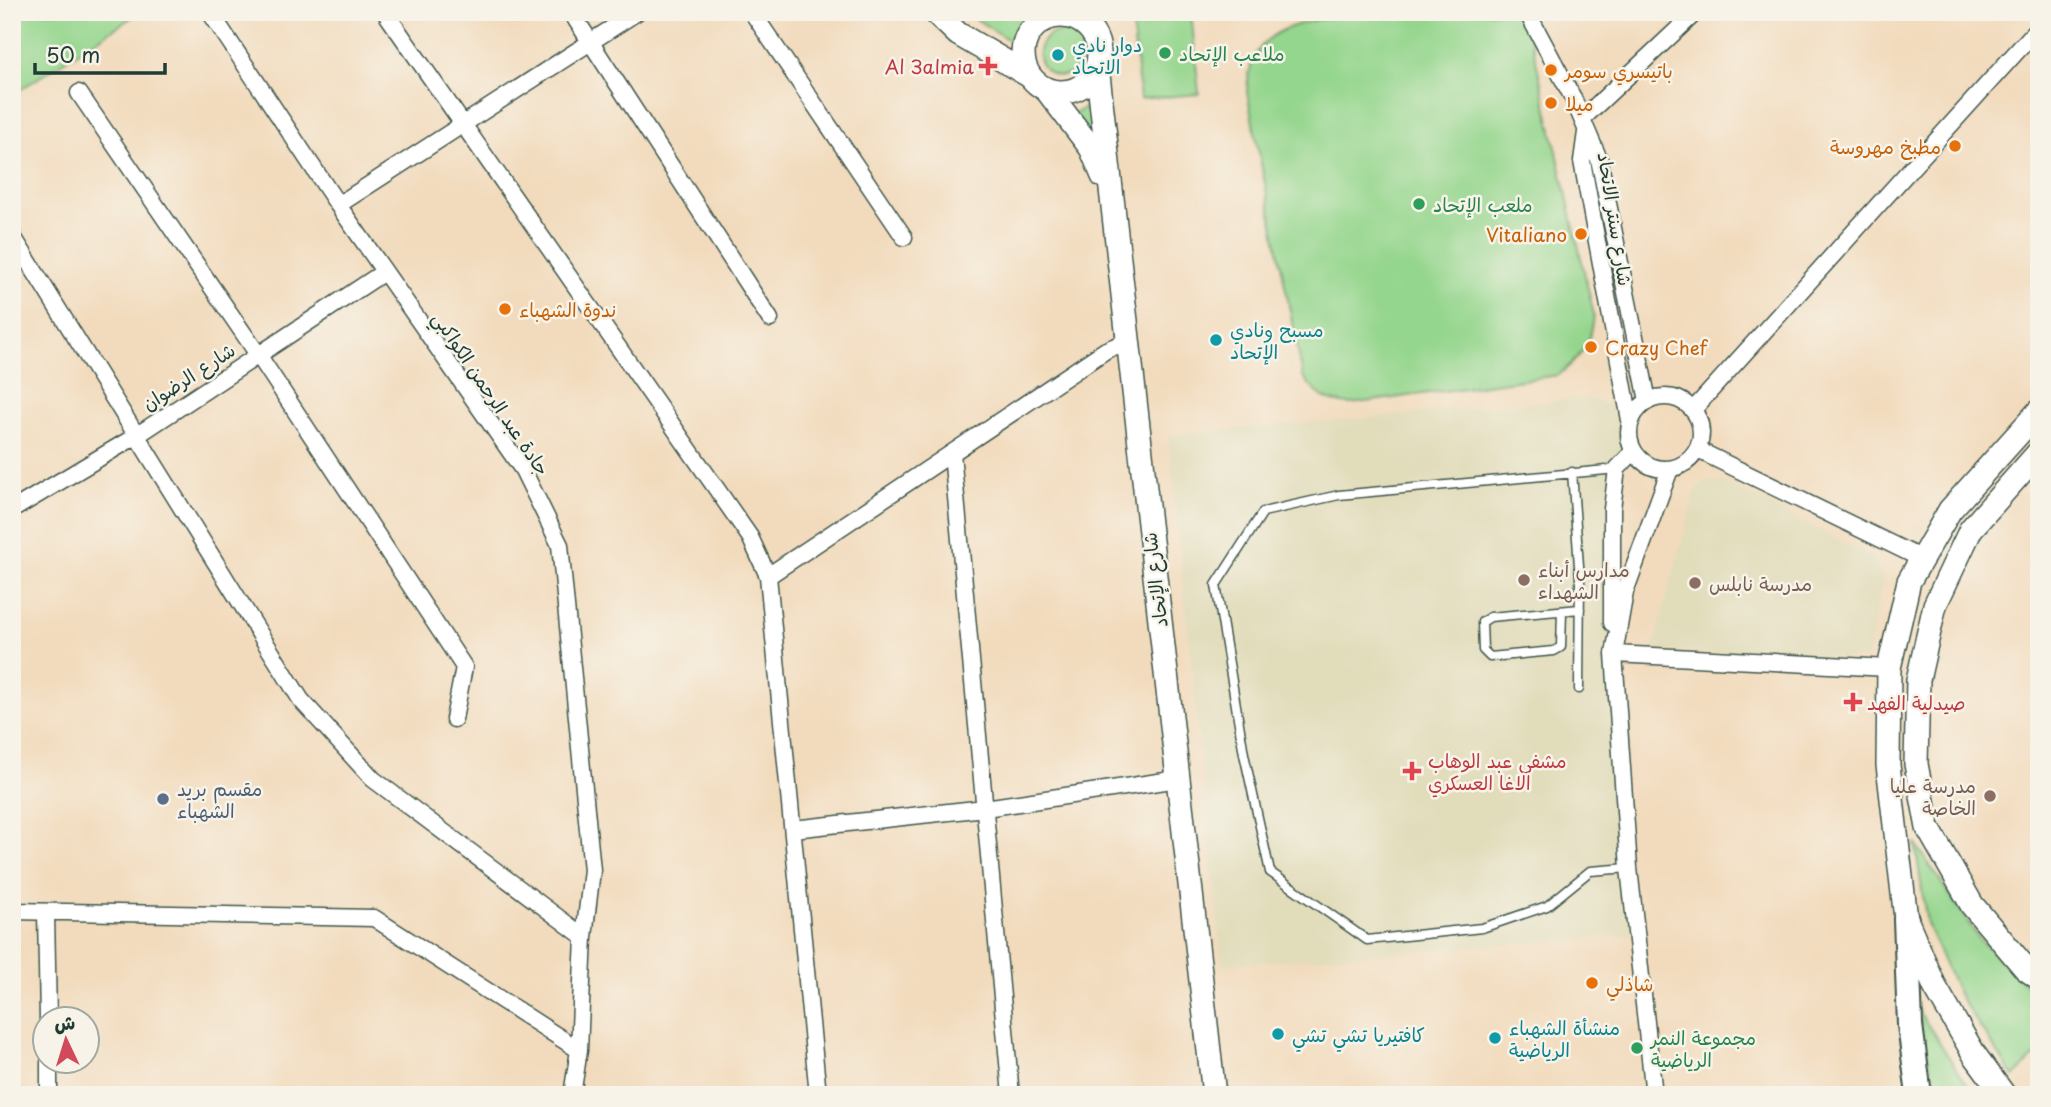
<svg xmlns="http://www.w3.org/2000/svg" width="2051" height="1107" viewBox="0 0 2051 1107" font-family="'Playpen Sans','Playpen Sans Arabic',sans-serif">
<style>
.built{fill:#e1dcba}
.green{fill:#94d68d;stroke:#5a8a60;stroke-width:2}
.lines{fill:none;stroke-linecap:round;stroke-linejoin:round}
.lane-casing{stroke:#3f5549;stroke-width:11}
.street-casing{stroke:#3f5549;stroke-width:19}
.secondary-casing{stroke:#3f5549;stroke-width:26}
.primary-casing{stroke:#3f5549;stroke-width:28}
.lane{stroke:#fff;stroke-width:8}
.street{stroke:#fff;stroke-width:16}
.secondary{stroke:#fff;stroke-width:23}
.primary{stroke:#fff;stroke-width:24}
.leisure-dot{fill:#2e9e5b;stroke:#f7f3e8;stroke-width:2.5}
.culture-dot{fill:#0f9aa8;stroke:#f7f3e8;stroke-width:2.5}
.health-dot{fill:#e0444e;stroke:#f7f3e8;stroke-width:2.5}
.food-dot{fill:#e8710a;stroke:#f7f3e8;stroke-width:2.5}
.education-dot{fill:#8d6e63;stroke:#f7f3e8;stroke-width:2.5}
.service-dot{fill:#5c6f8a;stroke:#f7f3e8;stroke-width:2.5}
.labels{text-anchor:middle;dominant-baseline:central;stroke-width:5;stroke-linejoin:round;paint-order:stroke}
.culture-label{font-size:19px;fill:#0d838f;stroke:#f7f3e8;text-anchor:start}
.leisure-label{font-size:19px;fill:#27864d;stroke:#f7f3e8;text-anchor:start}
.health-label{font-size:19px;fill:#be3a42;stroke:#f7f3e8;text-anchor:start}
.food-label{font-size:19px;fill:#c56008;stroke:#f7f3e8;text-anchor:start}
.street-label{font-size:19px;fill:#1f3d34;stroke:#f7f3e8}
.education-label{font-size:19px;fill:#785e54;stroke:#f7f3e8;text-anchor:start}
.service-label{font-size:19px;fill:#4e5e75;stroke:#f7f3e8;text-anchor:start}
</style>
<rect width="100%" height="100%" fill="#f7f3e8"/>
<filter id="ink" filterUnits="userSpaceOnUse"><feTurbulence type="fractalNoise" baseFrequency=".0143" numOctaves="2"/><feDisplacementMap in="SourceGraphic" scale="14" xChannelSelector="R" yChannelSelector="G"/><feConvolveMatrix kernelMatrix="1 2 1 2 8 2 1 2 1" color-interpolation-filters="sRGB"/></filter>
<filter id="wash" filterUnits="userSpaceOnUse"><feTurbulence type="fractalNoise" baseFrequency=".00686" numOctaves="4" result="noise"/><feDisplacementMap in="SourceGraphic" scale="28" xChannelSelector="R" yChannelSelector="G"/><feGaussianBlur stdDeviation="1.57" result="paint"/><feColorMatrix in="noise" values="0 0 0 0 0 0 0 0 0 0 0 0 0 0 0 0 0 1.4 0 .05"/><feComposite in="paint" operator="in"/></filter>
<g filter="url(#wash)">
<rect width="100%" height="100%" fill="#f2dbbd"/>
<!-- built -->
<path class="built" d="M1590,398L1617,408L1626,447L1610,606L1632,935L1222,965L1168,435Z
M1704,482H1726L1871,557L1883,578L1867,659L1652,651L1695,492Z"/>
<!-- green -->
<path class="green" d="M12,12H140L12,95Z
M965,12H1035L1037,15L1023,31L1018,46Z
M1131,12H1191L1199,94L1140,99Z
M1359,12H1525L1594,315C1592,342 1580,359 1558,375L1351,404C1327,403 1318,396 1303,377L1247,92C1249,22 1303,24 1359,12Z
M1039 54a22 22 0 1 1 44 0a22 22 0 1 1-44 0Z
M1093,94L1101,147L1073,114L1085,108Z
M1915,843L1980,940L2039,997V1052L2014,1077L1958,994L1927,924Z
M1916,1007L1974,1095H1937Z"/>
</g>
<g filter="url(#ink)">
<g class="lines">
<defs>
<path id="lane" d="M1617,469L1339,495L1263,512L1216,585L1244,754L1270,872L1367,940L1482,928L1547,906L1590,871L1629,868
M1572,472L1580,579L1579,689
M1562,611L1561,647L1554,651L1490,657L1483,650L1482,622L1490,617L1580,609"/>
<path id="street" d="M210,12L338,205L523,470L560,545L592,870L584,937L579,1050L572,1095
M385,12L750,537L768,576L818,1095
M571,12L770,319
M752,12L904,237
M1527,12L1573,98L1599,159L1648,401
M79,93L259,356L464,667L454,719
M1582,119L1696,12
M1586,132L1582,161L1630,420
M338,205L637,12
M12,235L301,700L373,779L584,937
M1629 433a36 36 0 1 1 72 0a36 36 0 1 1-72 0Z
M1693,410L2039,27
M1698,450L1922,559
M952,453L1011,1095
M12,510L136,436L384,272
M768,576L1106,350L1126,342
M1612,623V509L1617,469L1633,452
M1614,654L1889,668
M793,829L985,808L1165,781L1177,777
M12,911L374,918L579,1050
M46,912L48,1020
M49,1062V1095
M1654,1095L1629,868L1614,654L1625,592L1670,469"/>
<path id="secondary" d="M935,12L958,34L1030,76
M1023 54a38 38 0 1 1 76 0a38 38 0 1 1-76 0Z
M1097,66L1214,1095
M1046,89L1091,148L1103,176
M2039,452L1971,529L1935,605L1918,680L1916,764L1928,828L1972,905L2026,969L2039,978
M2004,1095L1974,1054L1935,987L1906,919L1888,765L1889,668L1909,581L1950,510L2039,411"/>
<path id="primary" d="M1906,919L1910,1025L1919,1095"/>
</defs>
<!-- lane casing -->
<use href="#lane" class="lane-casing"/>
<!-- street casing -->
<use href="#street" class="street-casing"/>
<!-- secondary casing -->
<use href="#secondary" class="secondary-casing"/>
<!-- primary casing -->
<use href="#primary" class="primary-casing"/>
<!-- lane -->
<use href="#lane" class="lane"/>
<!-- street -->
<use href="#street" class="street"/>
<!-- secondary -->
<use href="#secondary" class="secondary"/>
<!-- primary -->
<use href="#primary" class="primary"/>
</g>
</g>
<!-- markers -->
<g class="leisure-dot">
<circle cx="1165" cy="53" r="7"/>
<circle cx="1419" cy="204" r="7"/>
<circle cx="1637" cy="1048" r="7"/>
</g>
<g class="culture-dot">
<circle cx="1058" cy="55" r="7"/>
<circle cx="1216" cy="340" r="7"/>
<circle cx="1278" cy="1034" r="7"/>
<circle cx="1495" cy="1038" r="7"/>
</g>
<g class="health-dot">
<path d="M984.5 55.5h7v7h7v7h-7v7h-7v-7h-7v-7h7z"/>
<path d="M1849.5 691.5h7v7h7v7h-7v7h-7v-7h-7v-7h7z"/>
<path d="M1408.5 760.5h7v7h7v7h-7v7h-7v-7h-7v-7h7z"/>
</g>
<g class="food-dot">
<circle cx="1551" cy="70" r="7"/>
<circle cx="1551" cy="103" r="7"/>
<circle cx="1955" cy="146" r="7"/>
<circle cx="1581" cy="234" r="7"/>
<circle cx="505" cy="309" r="7"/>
<circle cx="1591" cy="347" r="7"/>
<circle cx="1592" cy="983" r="7"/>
</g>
<g class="education-dot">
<circle cx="1524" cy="580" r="7"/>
<circle cx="1695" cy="583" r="7"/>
<circle cx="1990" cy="796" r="7"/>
</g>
<circle class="service-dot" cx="163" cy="799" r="7"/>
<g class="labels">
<!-- culture labels -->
<g class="culture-label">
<text x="1072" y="44">دوار نادي<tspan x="1072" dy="22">الاتحاد</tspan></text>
<text x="1230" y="329">مسبح ونادي<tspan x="1230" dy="22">الإتحاد</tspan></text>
<text x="1509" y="1027">منشأة الشهباء<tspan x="1509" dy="22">الرياضية</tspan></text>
<text x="1292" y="1034">كافتيريا تشي تشي</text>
</g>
<!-- leisure labels -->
<g class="leisure-label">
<text x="1179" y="53">ملاعب الإتحاد</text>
<text x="1433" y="204">ملعب الإتحاد</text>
<text x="1651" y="1037">مجموعة النمر<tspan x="1651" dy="22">الرياضية</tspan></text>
</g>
<!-- health labels -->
<g class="health-label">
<text x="974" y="66" text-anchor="end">Al 3almia</text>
<text x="1867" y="702">صيدلية الفهد</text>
<text x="1428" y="760">مشفى عبد الوهاب<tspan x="1428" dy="22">الاغا العسكري</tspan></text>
</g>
<!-- food labels -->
<g class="food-label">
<text x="1565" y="70">باتيسري سومر</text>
<text x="1565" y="103">ميلا</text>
<text x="1941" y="146" text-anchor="end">مطبخ مهروسة</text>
<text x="1567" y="234" text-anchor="end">Vitaliano</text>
<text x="519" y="309">ندوة الشهباء</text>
<text x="1605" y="347">Crazy Chef</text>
<text x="1606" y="983">شاذلي</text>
</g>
<!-- street labels -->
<g class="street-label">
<text transform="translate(1616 219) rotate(81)">شارع سنتر الاتحاد</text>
<text transform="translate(188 376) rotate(-33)">شارع الرضوان</text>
<text transform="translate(492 393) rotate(56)">جادة عبد الرحمن الكواكبي</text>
<text transform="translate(1154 580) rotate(-97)">شارع الإتحاد</text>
</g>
<!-- education labels -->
<g class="education-label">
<text x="1538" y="569">مدارس أبناء<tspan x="1538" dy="22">الشهداء</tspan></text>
<text x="1709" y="583">مدرسة نابلس</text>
<text x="1976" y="785" text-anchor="end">مدرسة عليا<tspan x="1976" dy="22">الخاصة</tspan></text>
</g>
<!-- service labels -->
<g class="service-label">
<text x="177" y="788">مقسم بريد<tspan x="177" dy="22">الشهباء</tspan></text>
</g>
</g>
<!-- margin -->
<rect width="2051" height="1107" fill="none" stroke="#f7f3e8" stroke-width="42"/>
<!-- north arrow -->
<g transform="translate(66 1040) rotate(356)"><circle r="33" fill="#f7f3e8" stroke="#a1aaa0" stroke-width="2"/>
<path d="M0-5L12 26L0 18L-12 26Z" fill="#d1495b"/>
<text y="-10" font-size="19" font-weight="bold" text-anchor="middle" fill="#1f3d34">ش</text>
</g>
<!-- scale -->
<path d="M35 63v10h130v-10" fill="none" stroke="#1f3d34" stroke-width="3.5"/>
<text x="46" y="63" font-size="21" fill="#1f3d34" stroke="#f7f3e8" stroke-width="5" paint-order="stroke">50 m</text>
</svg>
